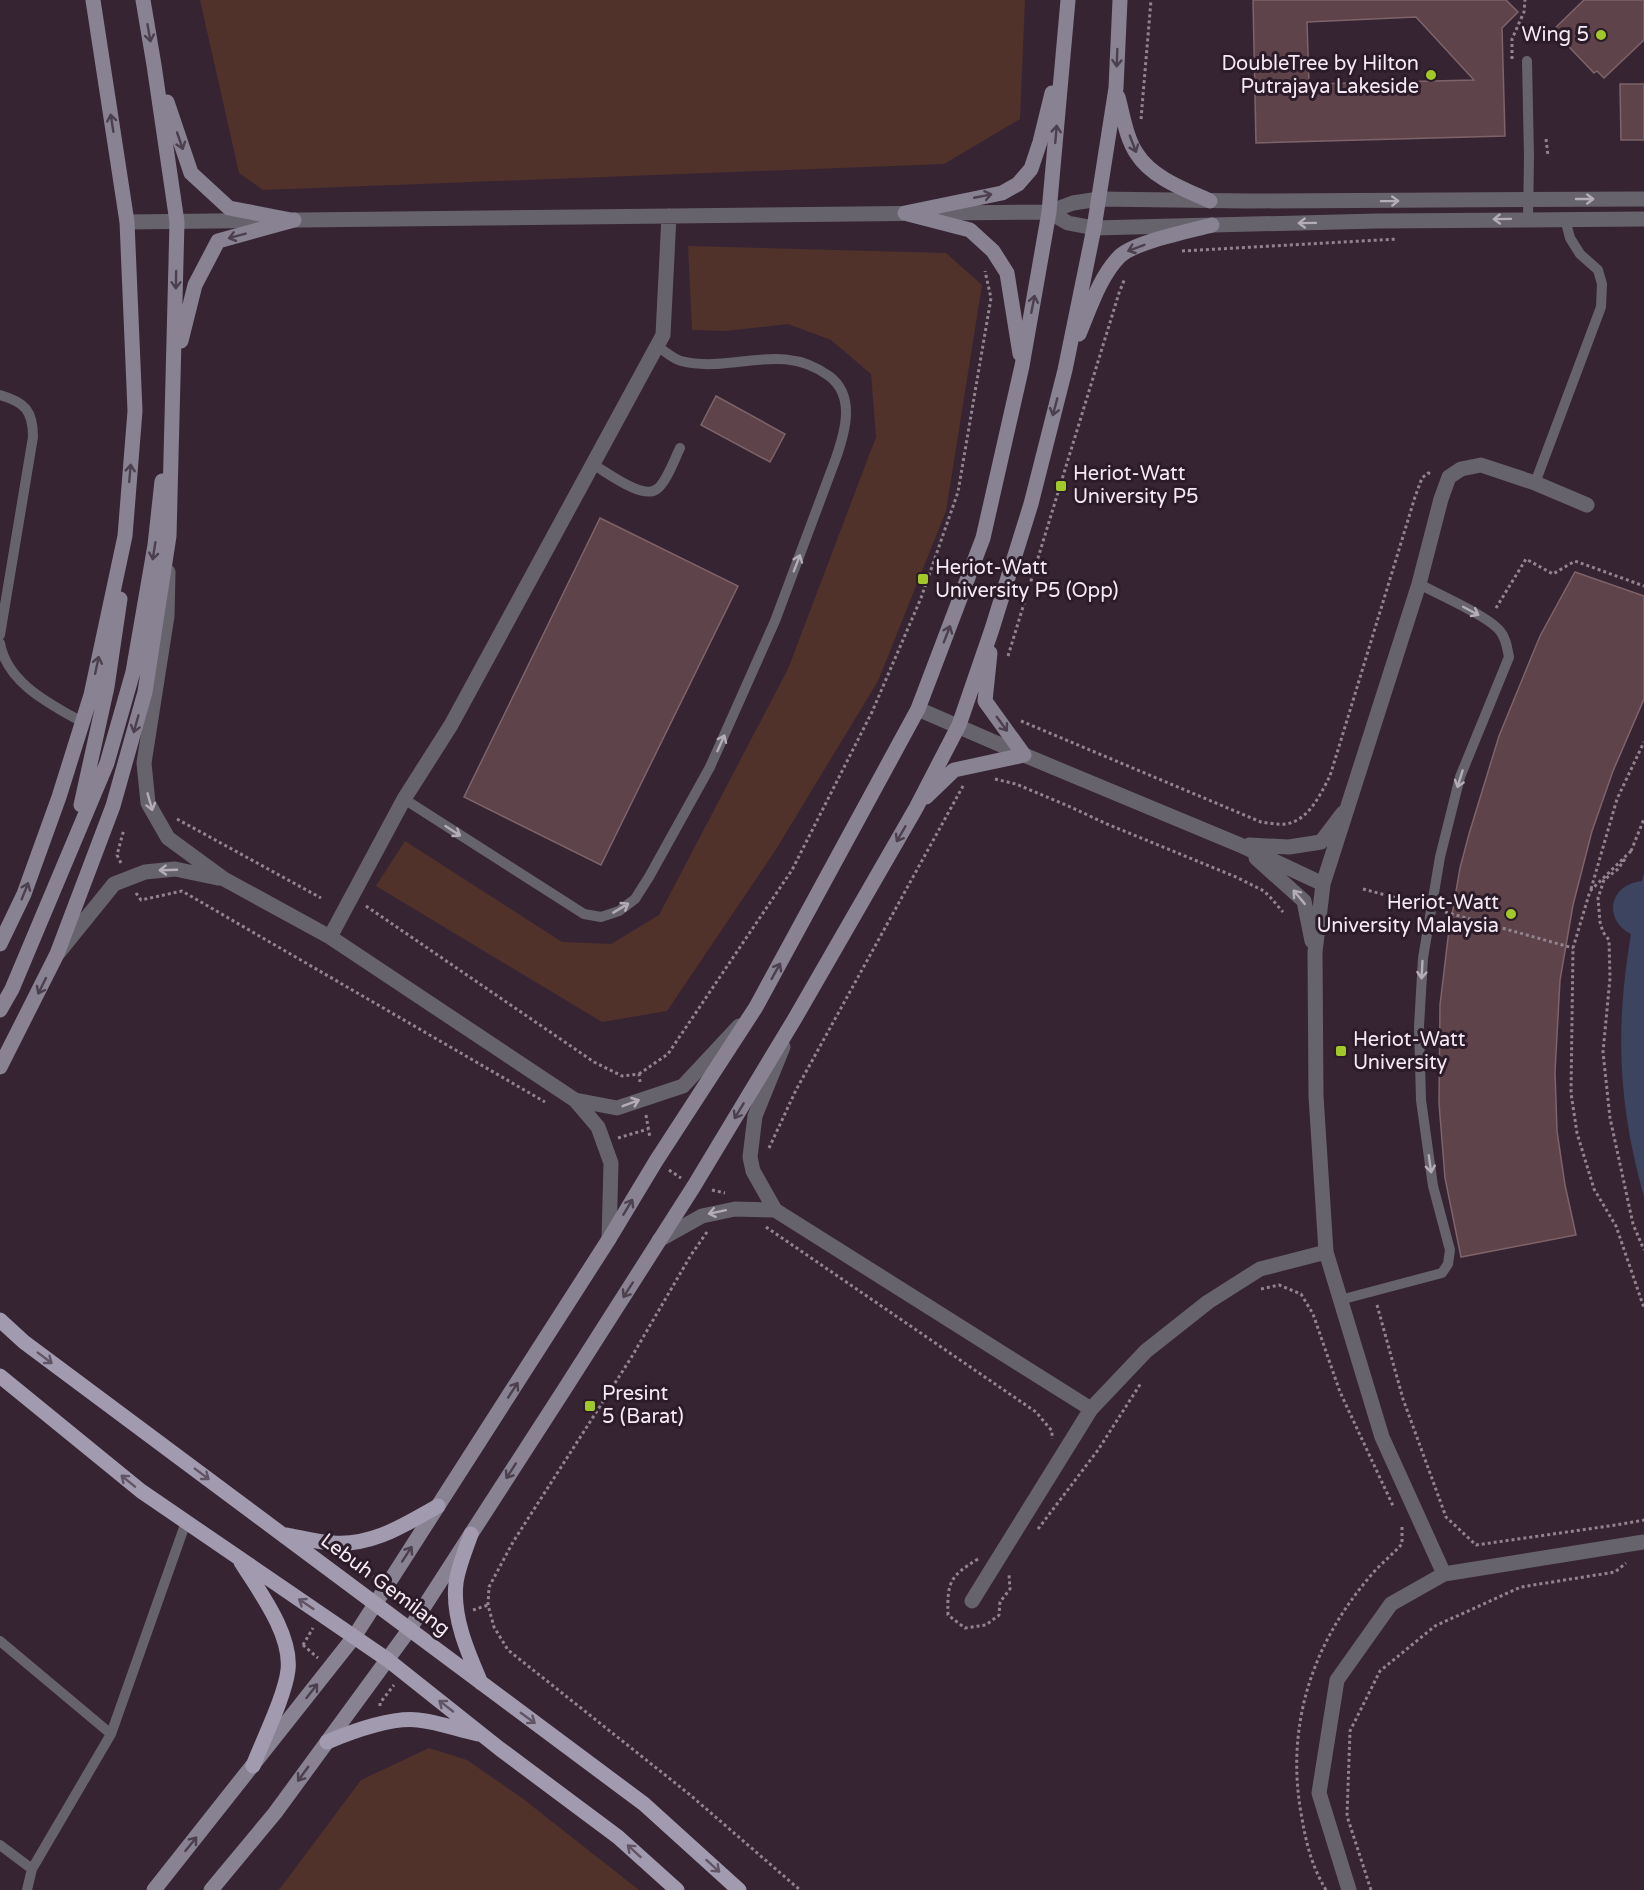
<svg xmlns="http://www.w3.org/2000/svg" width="1644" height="1890" viewBox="0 0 1644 1890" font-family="'Varela Round',sans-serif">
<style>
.green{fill:#50322b}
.water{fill:#3d445f}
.building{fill:#5e444a;stroke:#7e6369;stroke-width:1.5;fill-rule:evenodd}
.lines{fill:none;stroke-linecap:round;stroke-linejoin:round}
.path{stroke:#92838f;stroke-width:3;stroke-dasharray:3 3;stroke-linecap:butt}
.lane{stroke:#67636d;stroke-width:10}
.street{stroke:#67636d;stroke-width:15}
.secondary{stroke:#888292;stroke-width:15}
.primary{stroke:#a29aaf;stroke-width:15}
.oneway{stroke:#4c3f4e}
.oneway2{stroke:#b5adb6}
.oneway3{stroke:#615465}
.poi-dot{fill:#a1c92a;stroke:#2c1b29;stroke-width:2}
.labels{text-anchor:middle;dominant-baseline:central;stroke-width:6;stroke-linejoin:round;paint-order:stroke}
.poi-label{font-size:20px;fill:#f5e9f2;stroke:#2c1b29;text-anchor:start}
.street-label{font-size:20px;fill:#f5e9f2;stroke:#2c1b29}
</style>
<rect width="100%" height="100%" fill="#362433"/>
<!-- green -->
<path class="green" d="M200,0H1025L1020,119L944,164L263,190L239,173Z
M688,246L946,253L982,285L946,511L878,681L775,851L667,1011L602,1022L376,886L405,841L562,942L611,944L659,915L788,669L876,437L871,374L831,340L788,324L725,331L692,330Z
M429,1748L467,1760L522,1798L639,1890H279L361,1780Z"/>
<!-- water -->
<path class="water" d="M1644,873V1197C1618,1103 1615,1030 1631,934C1602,919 1610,884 1642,881Z"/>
<!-- building -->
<path class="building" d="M1253,0H1506L1518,12L1502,28L1505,136L1256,143ZM1416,17L1474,80L1309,84L1307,22Z
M1584,0H1644V40L1604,78L1597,71L1594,73L1553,30Z
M1620,84H1644V140H1621Z
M716,396L785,434L770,462L701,425Z
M600,518L738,586L601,865L464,797Z
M1575,572L1644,596V699L1613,771L1592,831L1573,905L1560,980L1555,1072L1557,1131L1565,1185L1576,1235L1461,1257L1445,1178L1439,1103L1440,1005L1448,938L1460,868L1469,834L1499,736L1540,636Z"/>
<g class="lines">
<!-- path -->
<path class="path" d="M1512,59V39L1524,12L1525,0
M1141,119L1151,0
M1546,139L1548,156
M1182,251L1397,239
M1496,608L1526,559L1553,574L1575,561L1644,586
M1008,656L1119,293L1125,278
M1021,721L1261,822C1269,823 1278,825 1286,824C1309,820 1320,795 1330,776L1415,497L1422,478L1428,473L1433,474
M995,779L1016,784L1066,805L1107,824L1236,877L1264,891L1270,897L1283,912
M177,819L321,898
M1631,851L1590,891L1573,948L1571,1093L1577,1133L1594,1189L1616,1226L1644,1308
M1631,851L1644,819
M1625,859L1618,869L1604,880L1598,898L1600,922L1603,932L1609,940L1610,978L1603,1052L1610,1118L1633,1224L1644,1250
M121,863L117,855L124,829
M1363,889L1419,904
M1591,889L1617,799L1644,742
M136,893L141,900L182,891L545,1102
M366,906L594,1062L622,1076L639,1074L640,1082
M1445,912L1573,948
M639,1074L668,1054L792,870L872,712L921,598L958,492L991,298L985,271
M646,1115L650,1138
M618,1138L648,1129
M769,1148L796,1090L963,786
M669,1170L681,1178
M712,1190L725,1193
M766,1227L1036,1412L1052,1431V1439
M707,1232L691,1255L631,1358L513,1542L489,1587L488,1605L494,1627L508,1650L689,1794L800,1890
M1261,1289L1279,1285L1301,1294L1313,1314L1340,1392L1394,1508
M1377,1305L1403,1399L1446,1517L1476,1545L1616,1525L1644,1520
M1038,1529L1098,1450L1141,1383
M978,1559C950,1576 947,1582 948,1615L965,1628L986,1625L999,1615L1000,1602L1010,1589L1009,1575
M358,1566L374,1577
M473,1610L488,1605
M303,1645L313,1628
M303,1645L318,1658
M380,1706V1703L394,1685
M1326,1890C1311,1865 1306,1842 1301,1813C1286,1727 1311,1647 1367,1580C1377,1567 1391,1556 1402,1544V1525
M1371,1890L1347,1816L1350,1731L1380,1671L1435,1626L1521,1587L1615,1572L1626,1563"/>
<!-- lane -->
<path class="lane" d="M1527,61L1529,157L1528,219
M0,395C25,402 33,411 33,437L0,635
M594,465C608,473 643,500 657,489C666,483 675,458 680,448
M1535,483L1601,307L1602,284L1598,270L1580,254L1570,238L1565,219
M0,643C7,683 50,704 82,722
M404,799L584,914L601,917L619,911L635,899L649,877L710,767L775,621L836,458C845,432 856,396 829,376C780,340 733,374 681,361C673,359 665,351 658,347
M1340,1300L1442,1273L1448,1264L1450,1250L1433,1186L1421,1100L1419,1026L1423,958L1440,857L1460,777L1509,657C1507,647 1506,638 1500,631C1488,616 1438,594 1419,584
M0,1641L111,1734
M0,1845L32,1869
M27,1890L32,1869L111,1734L186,1522"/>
<!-- street -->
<path class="street" d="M1049,212L1068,223L1094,228L1377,221L1644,219
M127,222L1049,212L1073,203L1099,199L1247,201L1644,199
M168,572L167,616L144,763L148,803L168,838L224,879L330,937L575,1100L598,1127L611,1163L609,1239
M918,709L1024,755L1240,845L1323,884
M1249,845L1289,847L1321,842L1343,813
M1256,858L1304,901L1312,941
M330,937L404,799L451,725L663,335L669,216
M59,952L114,884L145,872L175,869L218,878
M783,1047L755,1116L750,1157L753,1171L775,1210L1091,1409
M575,1100L617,1108L683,1086L739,1026
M659,1240L702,1216L735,1209L775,1210
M1444,1574L1382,1437L1326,1252L1316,1096L1315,952L1323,884L1419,584L1441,499L1449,477L1461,469L1481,465L1535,483L1587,505
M972,1601L1091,1409L1146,1351L1208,1302L1260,1269L1326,1252
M1349,1890L1319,1793L1337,1680L1391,1604L1444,1574L1644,1542"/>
<!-- secondary -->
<path class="secondary" d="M1118,97C1123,115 1126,138 1137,154C1152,178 1186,190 1210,201
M167,102L191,173L229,208L291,220
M905,213L1002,193L1018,184L1031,169L1040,142L1052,93
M908,214L970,230L993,251L1007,273L1020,354
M1079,334C1090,308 1100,276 1120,256C1135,242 1190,231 1212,225
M181,341L195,285L218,241L294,220
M926,797L954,770L1024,755L985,701L990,653
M81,805L107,687L120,599
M0,944L24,894L59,797L91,695L125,536L135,411L127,222L93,0
M0,1010L12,989L107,763L133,672L155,545L162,481
M0,1067L57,954L113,806L145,692L169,536L177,222L154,65L143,0
M154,1890L354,1637L609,1239L656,1161L756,1007L918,709L983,538L1022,366L1049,212L1068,0
M211,1890L275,1813L409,1630L564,1390L694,1186L794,1020L916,808L959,725L992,629L1031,504L1065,370L1094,228L1116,88L1120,0"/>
<!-- primary -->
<path class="primary" d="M0,1320L24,1342L644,1804L739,1890
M0,1376L141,1491L388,1660L500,1749L618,1837L677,1890
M471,1534C466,1549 458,1567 456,1583C452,1617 468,1653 481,1683
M287,1535C302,1538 318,1542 333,1543C373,1546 404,1525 438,1506
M241,1562C259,1591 292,1634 288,1670C285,1696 263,1740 253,1766
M327,1742C351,1732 391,1717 418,1720C438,1722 459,1730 478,1734"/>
</g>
<!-- one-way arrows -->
<defs><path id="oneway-shaft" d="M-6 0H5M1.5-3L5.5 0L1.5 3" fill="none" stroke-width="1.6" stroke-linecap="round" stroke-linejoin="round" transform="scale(1.5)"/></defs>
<g class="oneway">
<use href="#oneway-shaft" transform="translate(149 33) rotate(80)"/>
<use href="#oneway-shaft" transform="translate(1117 58) rotate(92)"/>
<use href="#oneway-shaft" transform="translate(112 123) rotate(-99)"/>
<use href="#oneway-shaft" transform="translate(1056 134) rotate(-85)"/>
<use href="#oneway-shaft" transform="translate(180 141) rotate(71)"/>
<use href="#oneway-shaft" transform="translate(1133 144) rotate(69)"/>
<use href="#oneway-shaft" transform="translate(983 196) rotate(-11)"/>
<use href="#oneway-shaft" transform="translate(237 236) rotate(165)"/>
<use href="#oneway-shaft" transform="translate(1136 248) rotate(159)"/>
<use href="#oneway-shaft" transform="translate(176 280) rotate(91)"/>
<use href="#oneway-shaft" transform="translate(1033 304) rotate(-79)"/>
<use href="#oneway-shaft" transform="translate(1055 407) rotate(105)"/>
<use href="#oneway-shaft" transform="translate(130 473) rotate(-85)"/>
<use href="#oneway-shaft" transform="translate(154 551) rotate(99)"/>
<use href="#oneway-shaft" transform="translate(947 634) rotate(-69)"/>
<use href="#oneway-shaft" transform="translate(97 665) rotate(-78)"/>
<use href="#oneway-shaft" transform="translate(136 724) rotate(106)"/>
<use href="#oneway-shaft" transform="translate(1002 724) rotate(54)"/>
<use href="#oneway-shaft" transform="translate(901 834) rotate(120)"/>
<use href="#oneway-shaft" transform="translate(25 891) rotate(-68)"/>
<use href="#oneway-shaft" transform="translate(776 971) rotate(-61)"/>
<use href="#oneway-shaft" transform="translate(42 986) rotate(116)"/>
<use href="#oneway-shaft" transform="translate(739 1111) rotate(121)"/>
<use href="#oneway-shaft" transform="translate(628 1207) rotate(-59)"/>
<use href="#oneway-shaft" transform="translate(628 1290) rotate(123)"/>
<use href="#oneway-shaft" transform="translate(513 1390) rotate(-57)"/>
<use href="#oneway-shaft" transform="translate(511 1471) rotate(123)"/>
<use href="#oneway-shaft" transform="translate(407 1554) rotate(-57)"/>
<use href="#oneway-shaft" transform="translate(312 1691) rotate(-52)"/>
<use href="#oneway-shaft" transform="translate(303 1774) rotate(126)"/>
<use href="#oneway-shaft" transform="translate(191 1844) rotate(-51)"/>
</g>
<g class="oneway2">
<use href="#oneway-shaft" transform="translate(1585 199)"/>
<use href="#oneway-shaft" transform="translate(1390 201) rotate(-1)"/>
<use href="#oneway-shaft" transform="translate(1502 219) rotate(179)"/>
<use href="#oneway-shaft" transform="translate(1307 223) rotate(179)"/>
<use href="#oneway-shaft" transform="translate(797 563) rotate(-69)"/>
<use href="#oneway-shaft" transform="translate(1471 611) rotate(28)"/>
<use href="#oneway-shaft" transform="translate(721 743) rotate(-66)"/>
<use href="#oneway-shaft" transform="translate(1460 779) rotate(107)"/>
<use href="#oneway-shaft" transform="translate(150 802) rotate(74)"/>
<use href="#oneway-shaft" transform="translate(453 831) rotate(33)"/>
<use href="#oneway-shaft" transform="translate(168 870) rotate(178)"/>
<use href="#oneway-shaft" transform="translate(1299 897) rotate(-130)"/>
<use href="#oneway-shaft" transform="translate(621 908) rotate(-31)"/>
<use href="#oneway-shaft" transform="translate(1422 970) rotate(93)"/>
<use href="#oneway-shaft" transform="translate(631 1103) rotate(-21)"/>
<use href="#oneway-shaft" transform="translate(1430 1164) rotate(82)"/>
<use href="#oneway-shaft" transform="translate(717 1212) rotate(168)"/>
</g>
<g class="oneway3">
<use href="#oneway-shaft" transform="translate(45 1358) rotate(37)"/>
<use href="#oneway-shaft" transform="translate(202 1474) rotate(37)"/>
<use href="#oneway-shaft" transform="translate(128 1481) rotate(-141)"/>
<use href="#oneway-shaft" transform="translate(306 1604) rotate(-146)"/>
<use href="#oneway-shaft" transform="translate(446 1706) rotate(-142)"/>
<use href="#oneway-shaft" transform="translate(528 1718) rotate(36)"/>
<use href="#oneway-shaft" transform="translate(634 1851) rotate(-138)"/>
<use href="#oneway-shaft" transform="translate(713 1866) rotate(42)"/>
</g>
<!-- markers -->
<g class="poi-dot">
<circle cx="1601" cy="35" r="6"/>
<circle cx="1431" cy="75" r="6"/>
<rect x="1055" y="480" width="12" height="12" rx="3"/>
<rect x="917" y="573" width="12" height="12" rx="3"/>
<circle cx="1511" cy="914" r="6"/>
<rect x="1335" y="1045" width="12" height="12" rx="3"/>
<rect x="584" y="1400" width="12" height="12" rx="3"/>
</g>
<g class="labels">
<!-- poi labels -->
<g class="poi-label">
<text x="1589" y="35" text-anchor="end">Wing 5</text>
<text x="1419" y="64" text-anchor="end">DoubleTree by Hilton<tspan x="1419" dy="23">Putrajaya Lakeside</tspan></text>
<text x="1073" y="474">Heriot-Watt<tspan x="1073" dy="23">University P5</tspan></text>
<text x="935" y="568">Heriot-Watt<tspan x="935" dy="23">University P5 (Opp)</tspan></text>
<text x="1499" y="903" text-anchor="end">Heriot-Watt<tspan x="1499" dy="23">University Malaysia</tspan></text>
<text x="1353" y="1040">Heriot-Watt<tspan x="1353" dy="23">University</tspan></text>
<text x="602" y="1394">Presint<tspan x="602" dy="23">5 (Barat)</tspan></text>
</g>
<!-- street labels -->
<g class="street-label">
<text transform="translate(385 1585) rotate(37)">Lebuh Gemilang</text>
</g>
</g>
</svg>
